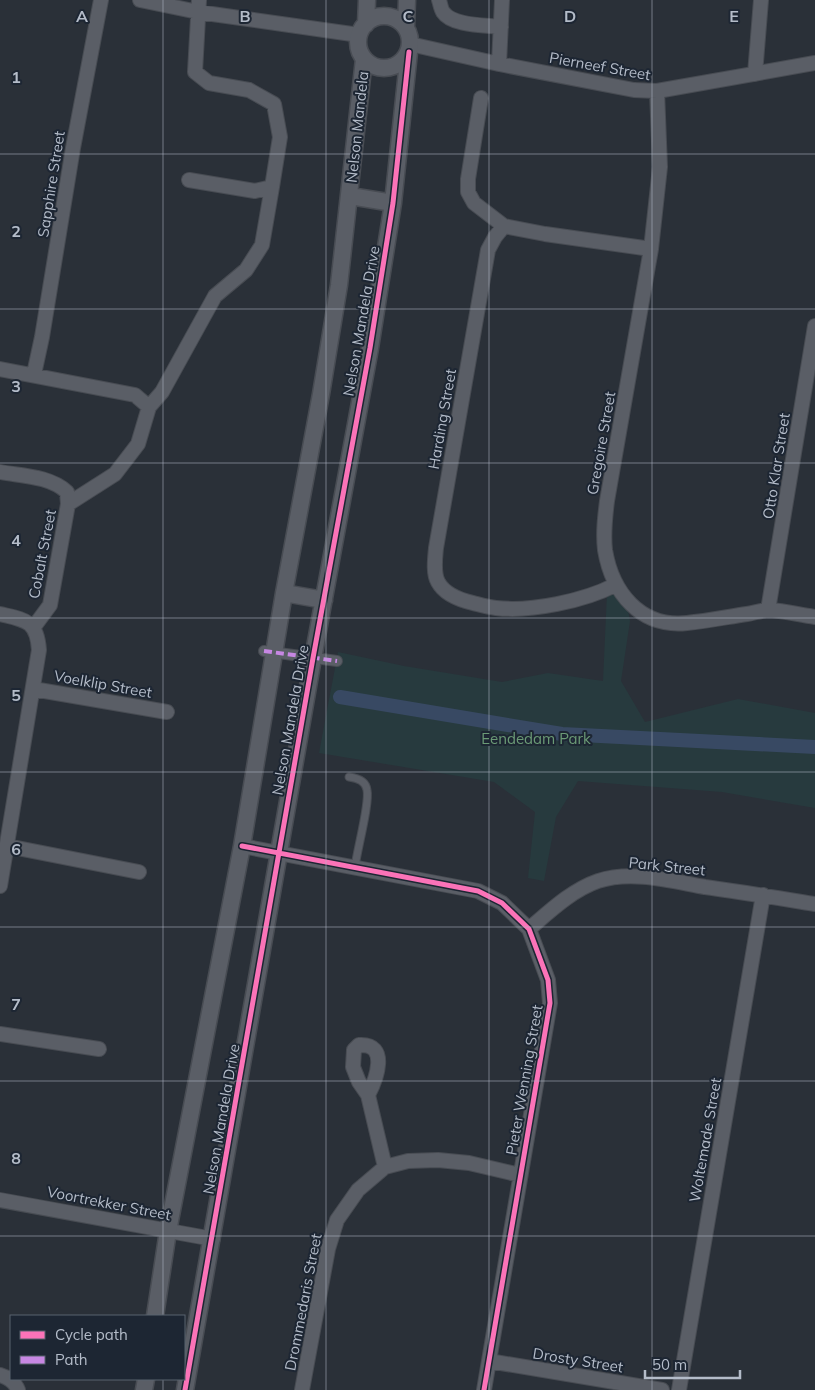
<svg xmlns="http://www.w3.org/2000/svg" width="815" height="1390" viewBox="0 0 815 1390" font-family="Mulish,sans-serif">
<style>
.green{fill:#273a3e}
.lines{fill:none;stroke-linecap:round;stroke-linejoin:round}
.canal{stroke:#384963;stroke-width:14}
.service-casing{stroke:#484c53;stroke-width:9}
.pedestrian-casing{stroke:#484c53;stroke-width:12}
.minor-casing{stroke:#484c53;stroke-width:16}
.tertiary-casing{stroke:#484c53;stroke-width:19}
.service{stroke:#5a5e66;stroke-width:7}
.pedestrian{stroke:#5a5e66;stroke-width:10}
.minor{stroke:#5a5e66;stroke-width:14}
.tertiary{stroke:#5a5e66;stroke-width:16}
.quiet{stroke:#c787e3;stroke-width:4;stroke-dasharray:8 4;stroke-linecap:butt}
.cycleway-casing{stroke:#1d2633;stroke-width:8}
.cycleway{stroke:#fb73b8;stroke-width:5}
.grid{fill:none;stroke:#b4bcc9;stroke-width:1;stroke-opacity:0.55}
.labels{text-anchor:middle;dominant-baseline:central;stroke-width:4;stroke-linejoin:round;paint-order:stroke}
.street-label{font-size:15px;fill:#b4bcc9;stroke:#1d2633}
.park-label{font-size:15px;fill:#6b9a76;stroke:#1d2633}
.grid-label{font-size:16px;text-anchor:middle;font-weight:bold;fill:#b4bcc9;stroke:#1d2633;stroke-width:4;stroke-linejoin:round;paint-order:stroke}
</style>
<rect width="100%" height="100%" fill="#2a3038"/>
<!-- green -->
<path class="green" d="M607,593H625L630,621L621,681L645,722L738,699L815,713V808L722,792L578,781L556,817L544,881L528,878L535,812L494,782L319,753L338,652L404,666L502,682L548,673L603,681Z"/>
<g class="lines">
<!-- canal -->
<path class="canal" d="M340,697L562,734L815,747"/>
<defs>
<path id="service" d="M349,777C357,778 366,781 367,790C370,803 357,850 355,867"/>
<path id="pedestrian" d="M264,651L337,661"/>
<path id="minor" d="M140,0L198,12L359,35
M439,0C440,3 441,9 443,12C452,26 486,25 501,27
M410,44L499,64L634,90L657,91L815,63
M499,64L502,0
M755,74L761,0
M657,91L660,167L651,249L607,501C605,517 603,533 605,550C612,592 640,628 687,623C707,621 727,617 747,614C754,613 762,610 770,610C785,611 800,615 815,617
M481,98L468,179V192L474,203L504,226
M189,180L255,191L272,187L280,137L274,104L249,90L209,83L195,72L199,0
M0,369L135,395L149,407
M34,374L42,337L73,148L101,0
M0,472C22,476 50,476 67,492L68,504L50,605L33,628
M68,504L115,474L138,444L149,407L162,392L215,296L246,270L262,245L272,187
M615,585C584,601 531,612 496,608C488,607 481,605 473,603C460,600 445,595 438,582C433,573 435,559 436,548L488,250L495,237L504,226L545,234L651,249
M768,610L815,326
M0,614C25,620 37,620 39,650L0,886
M33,689L167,712
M7,846L139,872
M242,846L478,891L502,903L529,929L548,980L550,1003L484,1390
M529,929C550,911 572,890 598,881C632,870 671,881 705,887C742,892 778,898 815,904
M0,1034L99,1049
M368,1095C376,1080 390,1043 359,1045L354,1050L353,1067L359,1082L368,1095L385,1167
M0,1200L213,1239
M489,1361L662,1390
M0,1375C7,1377 15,1382 18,1390
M302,1390L328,1249L337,1220L358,1190L385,1167L408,1161L438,1160L469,1163L520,1175
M679,1390L763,895"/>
<path id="tertiary" d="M358 42a26 26 0 1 1 52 0a26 26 0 1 1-52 0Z
M366,24L367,0
M406,27L407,0
M350,196L393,203
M284,593L324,600
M155,1316L168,1231L242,846L284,593L321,394L339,285L364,59
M144,1390L146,1379
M185,1390L313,658L370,348L393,203L409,52"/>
</defs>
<!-- service casing -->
<use href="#service" class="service-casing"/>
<!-- pedestrian casing -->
<use href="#pedestrian" class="pedestrian-casing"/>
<!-- minor casing -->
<use href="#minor" class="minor-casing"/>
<!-- tertiary casing -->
<use href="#tertiary" class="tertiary-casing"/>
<!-- service -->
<use href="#service" class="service"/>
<!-- pedestrian -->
<use href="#pedestrian" class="pedestrian"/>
<!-- minor -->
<use href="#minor" class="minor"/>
<!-- tertiary -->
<use href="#tertiary" class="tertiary"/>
<!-- quiet -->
<path class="quiet" d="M264,651L337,661"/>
<defs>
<path id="cycleway" d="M242,846L478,891L502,903L529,929L548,980L550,1003L484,1390
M185,1390L313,658L370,348L393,203L409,52"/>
</defs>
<!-- cycleway casing -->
<use href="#cycleway" class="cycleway-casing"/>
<!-- cycleway -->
<use href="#cycleway" class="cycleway"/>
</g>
<!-- grid -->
<path class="grid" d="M163,0V1316M326,0V1390M489,0V1390M652,0V1390M0,154H815M0,309H815M0,463H815M0,618H815M0,772H815M0,927H815M0,1081H815M0,1236H815M163,1379V1390"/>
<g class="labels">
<!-- street labels -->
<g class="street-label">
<text transform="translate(600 66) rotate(10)">Pierneef Street</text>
<text transform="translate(357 127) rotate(-84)">Nelson Mandela</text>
<text transform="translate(51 184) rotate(-81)">Sapphire Street</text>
<text transform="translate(361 321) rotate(-80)">Nelson Mandela Drive</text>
<text transform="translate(442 419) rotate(-80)">Harding Street</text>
<text transform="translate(601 443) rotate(-80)">Gregoire Street</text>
<text transform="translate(776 466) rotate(-81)">Otto Klar Street</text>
<text transform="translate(42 554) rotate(-79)">Cobalt Street</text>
<text transform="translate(103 684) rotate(10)">Voelklip Street</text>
<text transform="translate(290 720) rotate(-80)">Nelson Mandela Drive</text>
<text transform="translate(667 866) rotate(6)">Park Street</text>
<text transform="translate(524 1080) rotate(-80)">Pieter Wenning Street</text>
<text transform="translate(221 1119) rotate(-80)">Nelson Mandela Drive</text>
<text transform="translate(705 1140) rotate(-80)">Woltemade Street</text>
<text transform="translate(109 1203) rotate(11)">Voortrekker Street</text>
<text transform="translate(303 1302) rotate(-79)">Drommedaris Street</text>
<text transform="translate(578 1360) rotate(9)">Drosty Street</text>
</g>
<!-- park labels -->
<g class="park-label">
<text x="536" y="738">Eendedam Park</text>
</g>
</g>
<g class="grid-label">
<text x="82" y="22">A</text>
<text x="245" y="22">B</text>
<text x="408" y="22">C</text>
<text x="570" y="22">D</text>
<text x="734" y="22">E</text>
<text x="16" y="83">1</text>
<text x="16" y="237">2</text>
<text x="16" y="392">3</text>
<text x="16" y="546">4</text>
<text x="16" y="701">5</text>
<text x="16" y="855">6</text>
<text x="16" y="1010">7</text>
<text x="16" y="1164">8</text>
</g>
<!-- legend -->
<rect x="10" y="1315" width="175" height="65" fill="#1d2633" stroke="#59626f"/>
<rect x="20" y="1331" width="25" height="8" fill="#fb73b8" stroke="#59626f"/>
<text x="55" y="1340" font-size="15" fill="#b4bcc9">Cycle path</text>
<rect x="20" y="1356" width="25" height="8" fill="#c787e3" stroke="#59626f"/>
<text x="55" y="1365" font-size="15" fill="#b4bcc9">Path</text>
<!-- scale -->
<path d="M645 1370v8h95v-8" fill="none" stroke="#b4bcc9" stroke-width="2.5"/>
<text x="652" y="1370" font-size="15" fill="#b4bcc9" stroke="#1d2633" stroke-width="4" paint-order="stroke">50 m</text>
</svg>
